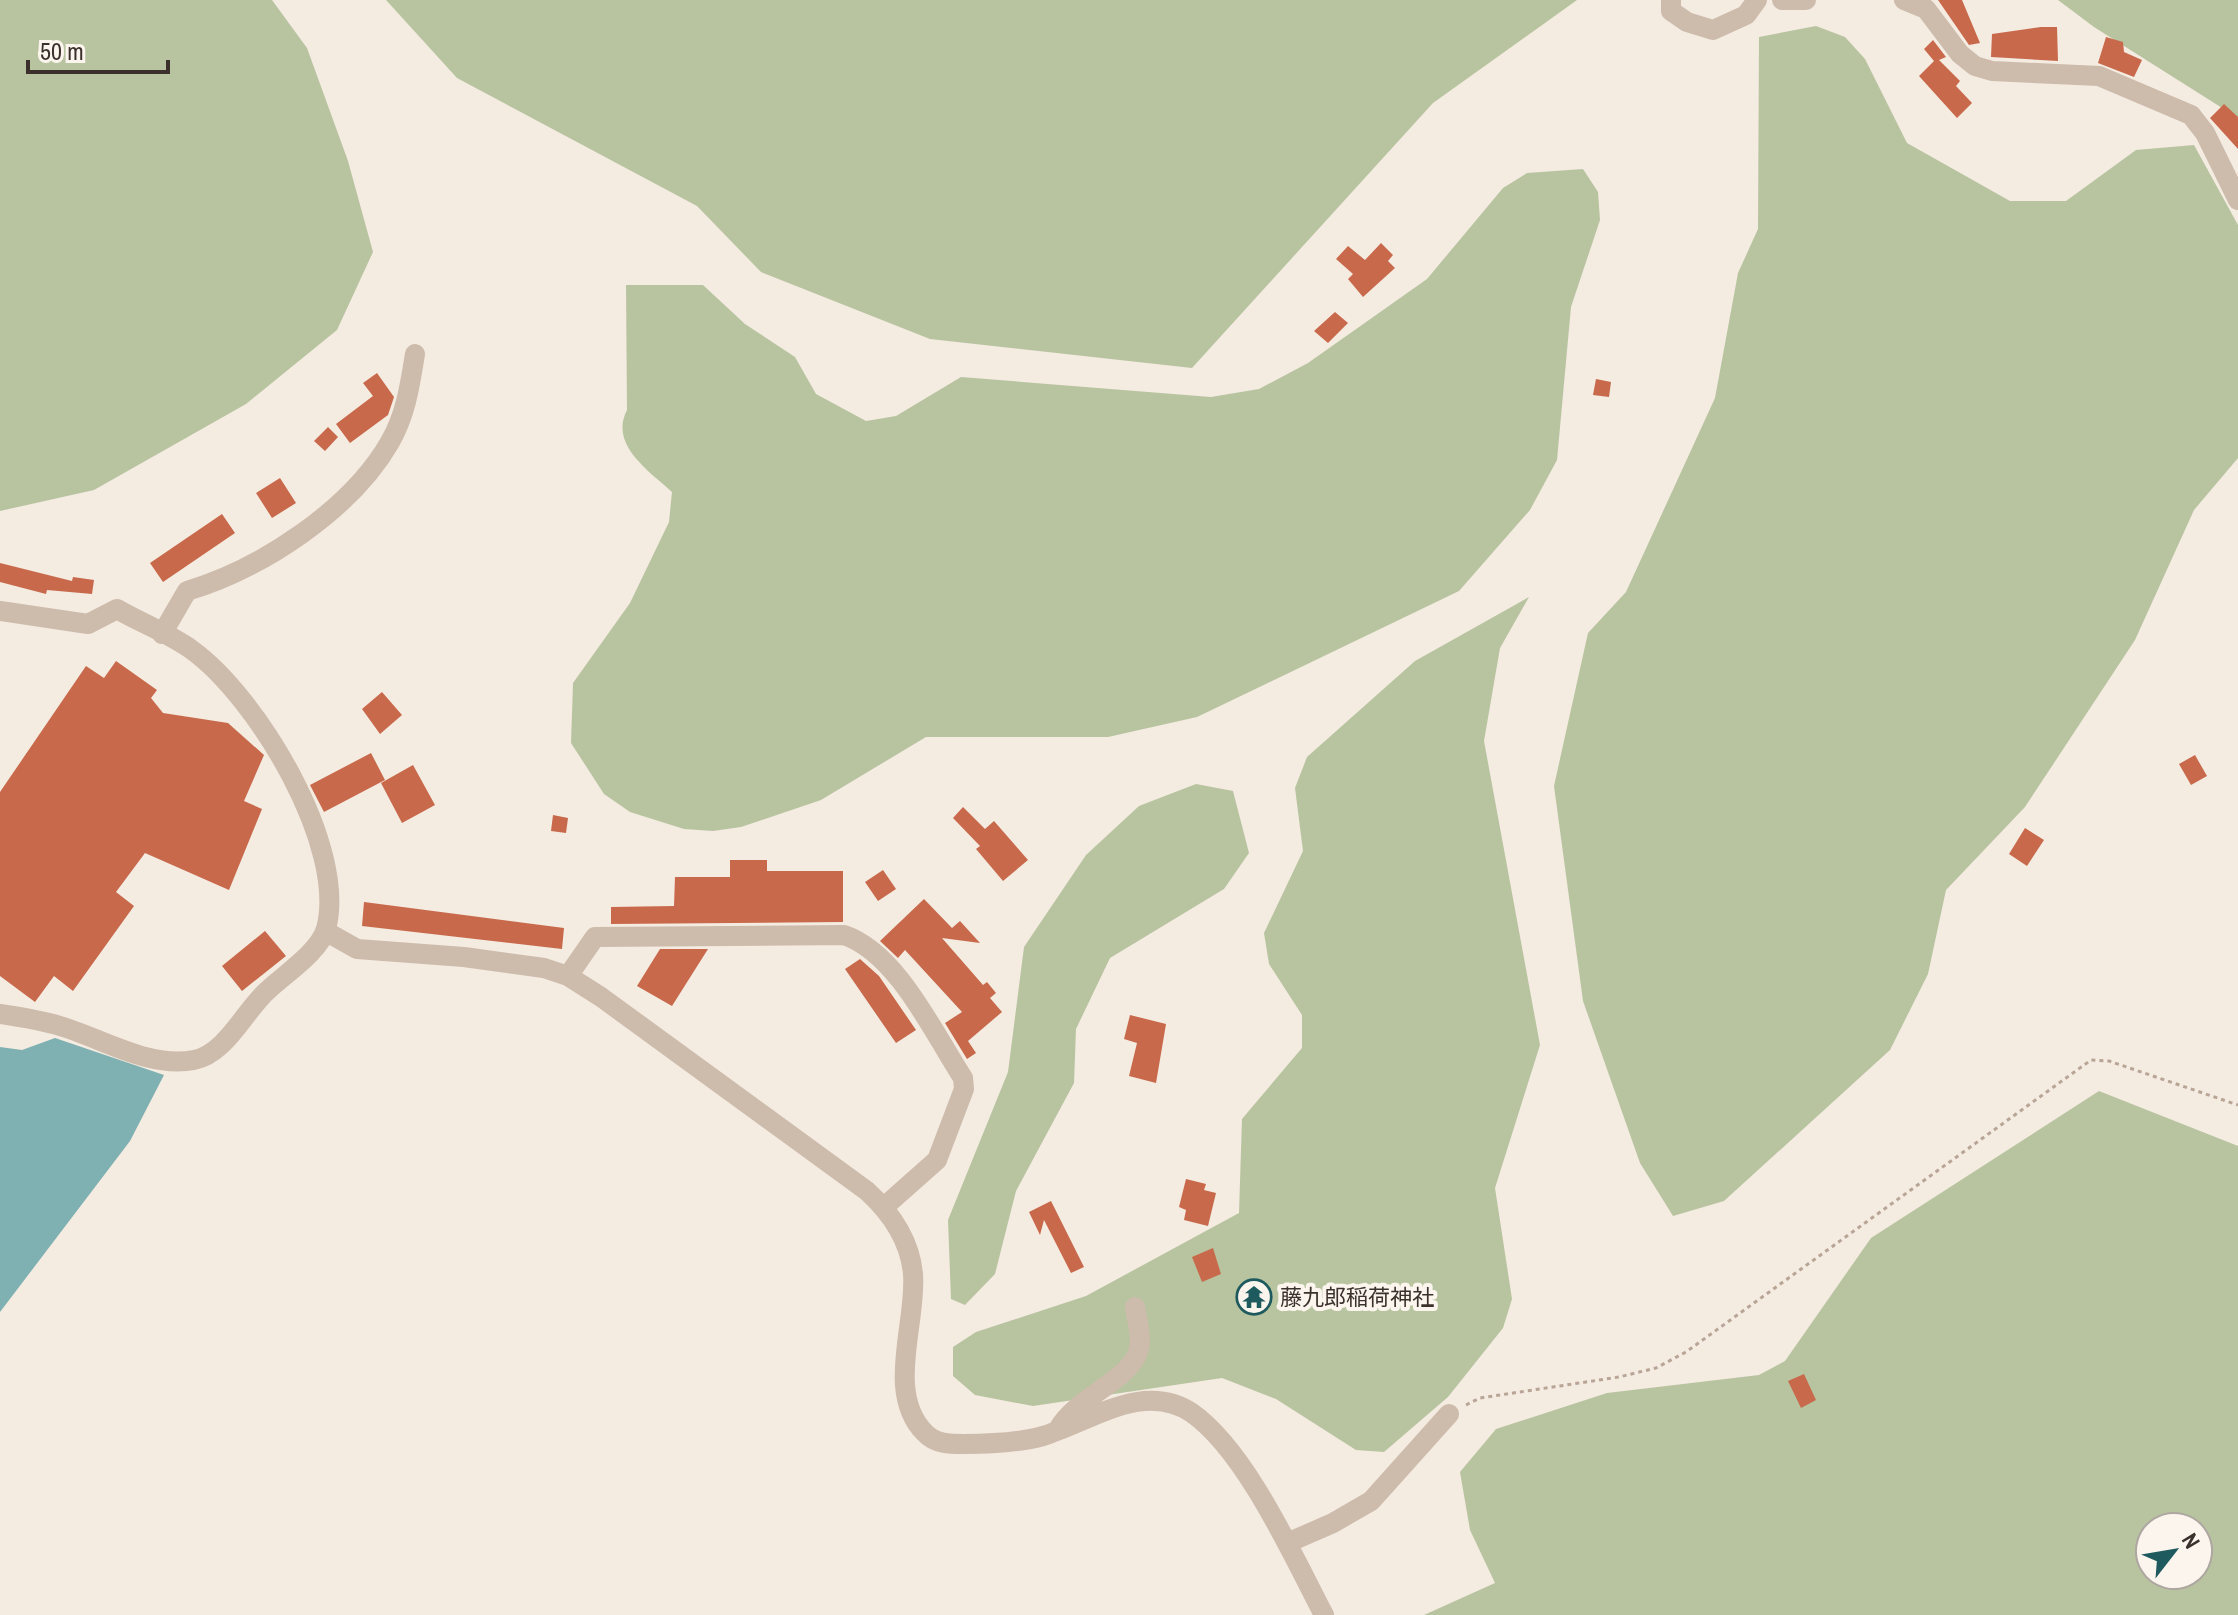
<svg xmlns="http://www.w3.org/2000/svg" width="2238" height="1615" viewBox="0 0 2238 1615" font-family="'Archivo Narrow','Noto Sans JP',sans-serif">
<style>
.green{fill:#b8c4a0;fill-rule:evenodd}
.water{fill:#7fb0b2}
.building{fill:#c8694b}
.lines{fill:none;stroke-linecap:round;stroke-linejoin:round}
.path{stroke:#b9a596;stroke-width:3;stroke-dasharray:4 4;stroke-linecap:butt}
.minor{stroke:#cdbbac;stroke-width:20}
.labels{text-anchor:middle;dominant-baseline:central;stroke-width:8;stroke-linejoin:round;paint-order:stroke}
.poi-label{font-size:22px;fill:#3b302b;stroke:#fbf5ee;text-anchor:start}
</style>
<rect width="100%" height="100%" fill="#f4ebe1"/>
<!-- green -->
<path class="green" d="M0,0H272L307,48L348,161L373,252L337,330L246,404L94,490L0,511Z
M386,0H1577L1433,103L1192,368L930,339L761,272L697,206L457,78Z
M2058,0H2238V118L2094,27Z
M1816,26L1845,37L1865,59L1907,143L2010,201H2066L2136,150L2194,145L2238,225V458L2194,510L2135,640L2025,807L1946,890L1928,974L1890,1050L1724,1201L1673,1216L1640,1163L1583,1001L1554,786L1588,633L1626,592L1715,398L1738,273L1758,229L1759,37Z
M1583,169L1598,192L1600,220L1571,307L1557,460L1530,510L1459,591L1197,717L1108,737H926L821,800L741,827L713,831L684,829L630,812L604,794L571,743L573,683L630,603L669,522L672,492C649,471 609,445 627,410L626,285H703L745,324L795,357L816,394L866,421L896,416L961,377L1211,397L1259,389L1308,363L1427,279L1503,188L1527,173Z
M1529,597L1500,648L1484,741L1540,1045L1495,1188L1512,1299L1503,1328L1448,1397L1384,1452L1356,1450L1276,1399L1222,1378L1033,1406L975,1395L953,1376V1347L976,1332L1086,1296L1239,1213L1242,1119L1302,1048V1015L1269,964L1264,933L1303,851L1295,788L1307,757L1415,661Z
M1196,784L1233,791L1249,853L1224,889L1110,958L1076,1029L1074,1083L1016,1191L995,1274L965,1305L951,1299L948,1220L1008,1072L1024,947L1086,855L1139,806Z
M2099,1091L2238,1146V1615H1424L1495,1583L1470,1530L1460,1472L1496,1429L1607,1393L1759,1375L1785,1361L1871,1238ZM2150,1527H2198V1575H2150Z"/>
<!-- water -->
<path class="water" d="M55,1038L164,1075L130,1141L0,1312V1047L22,1050Z"/>
<!-- building -->
<path class="building" d="M1938,0H1962L1980,43L1969,45Z
M2041,27H2057L2058,61L1991,57L1992,34Z
M2106,37L2123,42L2124,52L2142,60L2134,77L2098,63Z
M1933,40L1946,57L1939,60L1960,81L1956,86L1972,103L1957,118L1919,76L1934,61L1924,49Z
M2224,104L2238,117V149L2210,118Z
M1381,243L1393,255L1388,261L1395,268L1363,297L1348,279L1353,274L1336,259L1348,246L1365,260Z
M1335,312L1348,323L1328,343L1314,331Z
M377,373L394,397L388,415L350,443L336,424L373,396L363,383Z
M1596,379L1611,382L1609,397L1593,395Z
M328,427L338,437L325,451L314,441Z
M280,478L296,503L272,518L256,493Z
M222,514L235,533L163,582L150,563Z
M0,563L72,581L73,577L94,580L92,594L47,590L46,594L0,582Z
M116,661L157,690L151,698L163,713L228,723L264,755L244,801L262,809L229,890L145,853L116,892L134,906L73,991L54,976L35,1002L0,976V792L86,666L104,678Z
M382,692L402,715L380,734L362,709Z
M371,753L385,780L324,812L310,785Z
M2195,755L2207,776L2191,785L2179,764Z
M413,765L435,805L402,823L381,783Z
M963,807L985,829L994,821L1028,860L1003,881L976,849L980,846L953,818Z
M553,815L568,818L566,833L551,831Z
M2025,828L2044,840L2027,866L2009,854Z
M730,860H767V871H843V922L611,924V907L674,906L675,877H730Z
M883,870L896,889L878,901L865,882Z
M924,899L952,928L960,921L980,943L942,938L983,985L987,982L996,993L990,998L1002,1012L968,1041L976,1053L967,1059L945,1023L962,1012L905,950L898,958L880,941Z
M364,902L564,928L562,949L362,926Z
M265,931L286,956L242,991L222,966Z
M660,949H708L672,1006L637,986Z
M860,959L879,976L916,1030L896,1043L845,969Z
M1130,1015L1166,1024L1156,1083L1129,1076L1137,1043L1124,1039Z
M1186,1179L1206,1184L1204,1190L1216,1193L1208,1226L1184,1220L1186,1210L1179,1207Z
M1051,1201L1084,1267L1071,1273L1044,1220L1040,1235L1029,1212Z
M1213,1248L1221,1274L1202,1282L1192,1257Z
M1251,1292L1266,1296L1262,1311L1249,1307Z
M1804,1374L1816,1400L1801,1408L1788,1381Z"/>
<g class="lines">
<!-- path -->
<path class="path" d="M1466,1405L1480,1398L1619,1377L1656,1368L1686,1352L2091,1060L2109,1061L2238,1105"/>
<!-- minor -->
<path class="minor" d="M1671,0V11L1687,22L1713,30L1746,15L1757,0
M1782,0H1806
M1904,0L1926,9L1960,54L1975,66L1992,71L2099,76L2191,115L2205,133L2238,200
M0,611L88,624L117,609C141,623 170,634 192,650C257,697 348,847 326,929C319,952 285,974 268,990C245,1010 226,1054 194,1060C150,1069 101,1038 60,1026C40,1020 20,1017 0,1014
M162,634L187,591C261,569 351,510 390,442C406,414 410,385 415,354
M325,931L357,949L464,957L544,968L568,976L601,997L867,1191C891,1213 910,1240 913,1274C917,1323 885,1393 925,1433C935,1444 950,1444 964,1444C990,1444 1018,1443 1043,1436C1090,1422 1144,1380 1192,1413C1246,1451 1293,1556 1324,1615
M568,976L595,937L844,935C897,953 933,1032 963,1078L964,1089L937,1160L884,1207
M1059,1428C1076,1398 1129,1380 1138,1352C1143,1339 1137,1321 1135,1307
M1287,1543L1333,1523L1371,1501L1449,1414"/>
</g>
<!-- icons -->
<defs>
<symbol id="temple-ring" viewBox="-11 -11 22 22"><circle r="9.5" fill="#fbf5ee" stroke="#1f5a5e" stroke-width="1.5"/><path d="M0-6L5-2H3V0L6.5 2.5H4V6H1.5V3h-3V6H-4V2.5H-6.5L-3 0V-2H-5Z" fill="#1f5a5e"/></symbol>
</defs>
<g fill-rule="evenodd">
<use href="#temple-ring" x="1234" y="1277" width="40" height="40"/>
</g>
<g class="labels">
<!-- poi labels -->
<g class="poi-label">
<text x="1280" y="1297">藤九郎稲荷神社</text>
</g>
</g>
<!-- north arrow -->
<g transform="translate(2174 1551) rotate(59)"><circle r="38" fill="#fbf5ee" stroke="#aea6a0" stroke-width="2"/>
<path d="M0-6L14 30L0 20L-14 30Z" fill="#1f5a5e"/>
<text y="-12" font-size="22" font-weight="bold" text-anchor="middle" fill="#3b302b">N</text>
</g>
<!-- scale -->
<path d="M28 60v12h140v-12" fill="none" stroke="#3b302b" stroke-width="4"/>
<text x="40" y="60" font-size="24" fill="#3b302b" stroke="#fbf5ee" stroke-width="6" paint-order="stroke">50 m</text>
</svg>
